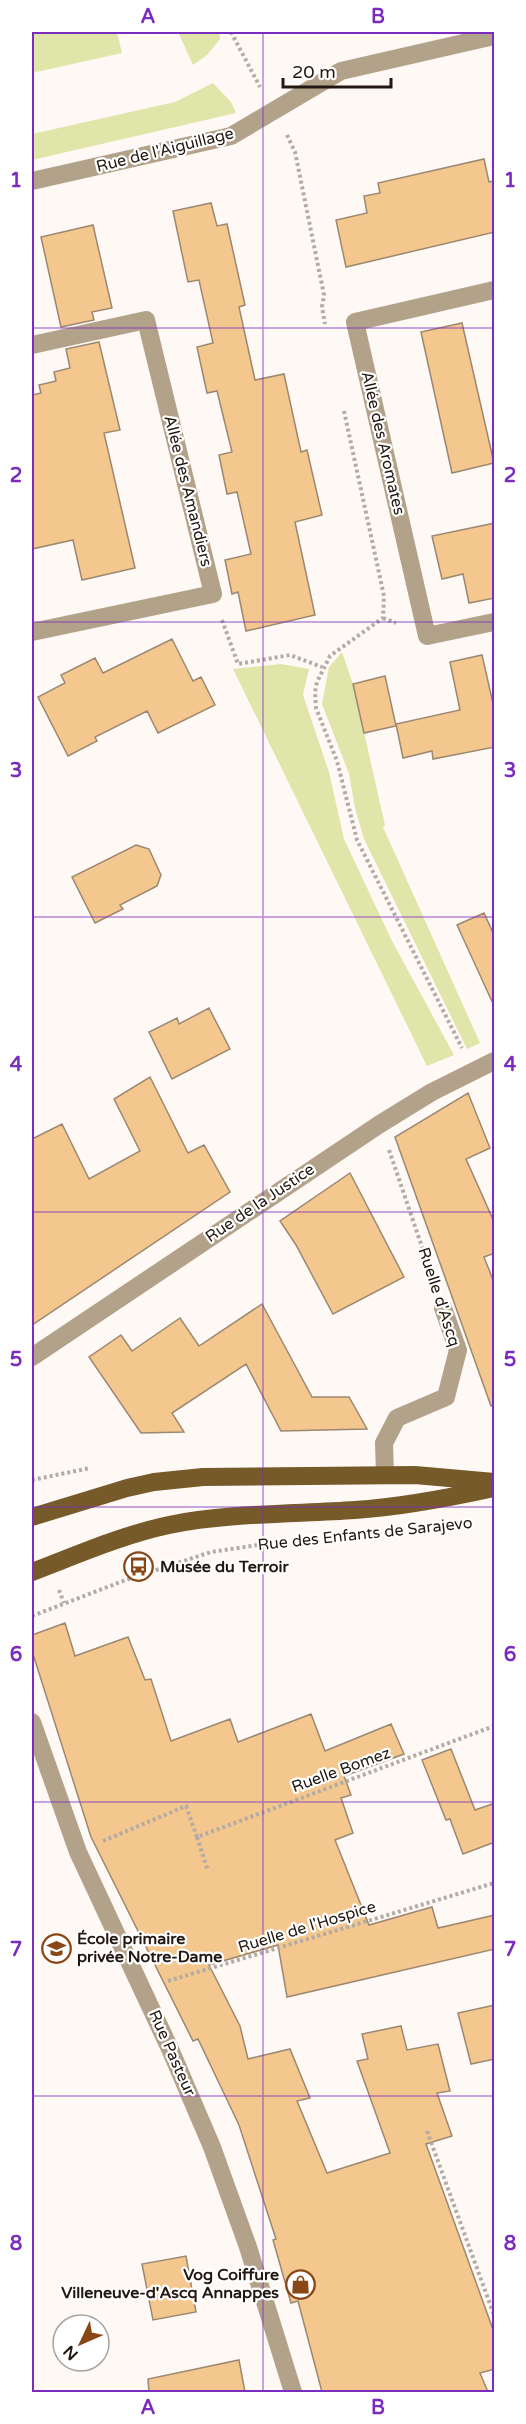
<svg xmlns="http://www.w3.org/2000/svg" width="526" height="2424" viewBox="0 0 526 2424" font-family="'Varela Round',sans-serif">
<style>
.green{fill:#e0e5aa}
.building{fill:#f3c78e;stroke:#9c8871;stroke-width:1.5}
.lines{fill:none;stroke-linecap:round;stroke-linejoin:round}
.path{stroke:#b2aba6;stroke-width:4;stroke-dasharray:3 3;stroke-linecap:butt}
.minor{stroke:#b3a28a;stroke-width:18}
.major{stroke:#775a2a;stroke-width:18}
.grid{fill:none;stroke:#7b2cbf;stroke-width:1.5;stroke-opacity:0.55}
.labels{text-anchor:middle;dominant-baseline:central;stroke-width:4.5;stroke-linejoin:round;paint-order:stroke}
.street-label{font-size:16px;fill:#221811;stroke:#fff}
.poi-label{font-size:16px;font-weight:bold;fill:#221811;stroke:#fff;text-anchor:start}
.neatline{fill:none;stroke:#7b2cbf;stroke-width:2}
.grid-label{font-size:20px;text-anchor:middle;font-weight:bold;fill:#7b2cbf}
</style>
<rect width="100%" height="100%" fill="#fef9f5"/>
<!-- green -->
<path class="green" d="M42,32H117L122,53L32,73V34Z
M178,32H219L220,39L207,55L193,65Z
M213,83L231,102L236,113L32,160V134L175,102Z
M342,652L353,684L385,825L383,827L480,1043L467,1049L364,839L355,808L349,774L322,704L329,667Z
M281,664L309,669L303,695L329,772L344,839L392,941L454,1055L427,1066L233,669Z"/>
<!-- building -->
<path class="building" d="M484,159L489,182L495,181V232L346,267L336,220L367,213L364,196L380,193L378,183Z
M211,203L217,226L227,224L245,305L239,307L255,380L284,374L301,452L307,450L322,515L295,522L315,615L246,631L238,592L232,594L225,560L251,554L237,492L227,494L219,455L232,452L217,391L207,393L197,347L213,343L199,280L188,282L173,211Z
M93,225L112,308L92,312L94,320L61,327L41,237Z
M462,323L494,463L452,473L421,332Z
M99,342L120,430L104,433L135,568L82,580L73,540L32,549V395L41,393L39,385L56,381L54,372L70,368L66,349Z
M495,523V598L469,603L463,574L442,579L432,536Z
M172,639L193,681L201,677L215,705L158,733L147,711L95,737L97,741L68,756L38,697L65,683L61,675L95,658L103,673Z
M482,655L495,712V747L433,759L432,751L403,758L396,724L460,710L450,662Z
M385,676L396,726L364,733L353,684Z
M136,845L149,849L161,875L157,886L120,905L123,909L95,923L72,877Z
M484,913L495,937V1008L457,925Z
M209,1008L230,1049L172,1079L149,1032L177,1018L179,1024Z
M150,1077L188,1153L204,1145L230,1192L32,1325V1139L62,1124L89,1179L140,1151L114,1099Z
M468,1093L490,1148L466,1159L495,1224V1253L484,1257L495,1285V1406H491L395,1137Z
M350,1173L404,1277L333,1314L296,1245L280,1221Z
M262,1304L312,1397H349L367,1429L281,1431L246,1364L172,1413L184,1432L141,1433L89,1357L121,1335L132,1351L180,1318L199,1346Z
M65,1623L75,1656L128,1637L145,1680L151,1679L171,1741L230,1719L238,1742L311,1714L325,1751L391,1724L404,1754L344,1776L351,1795L341,1798L353,1833L335,1840L369,1925L432,1907L438,1928L495,1915V1949L287,1997L278,1945L209,1965L240,2026L248,2059L290,2049L310,2098L297,2101L327,2173L390,2153L357,2061L368,2059L362,2034L401,2026L407,2050L438,2044L450,2091L437,2093L452,2136L426,2144L495,2335V2369L480,2373L488,2392H322L298,2301L291,2303L273,2240L276,2239L239,2125L198,2039L193,2041L91,1837L32,1651V1635Z
M451,1749L475,1810L495,1803V1842L463,1854L450,1819L446,1820L422,1760Z
M495,2005V2059L471,2064L458,2013Z
M186,2256L196,2312L153,2320L142,2264Z
M239,2360L245,2392H149L148,2379Z"/>
<g class="lines">
<!-- path -->
<path class="path" d="M231,32L260,87
M287,135L295,152L324,295L322,307L325,324
M344,411L384,596L383,618L330,656L317,682L315,692L316,708L337,761L357,840L462,1048
M383,618L396,623
M222,620L238,664L290,655L322,667
M389,1150L434,1282
M32,1480L90,1468
M59,1590L64,1603
M32,1616L123,1581L211,1552L258,1545
M197,1837L208,1871
M103,1841L186,1806L197,1837L494,1726
M168,1981L494,1883
M427,2131L494,2315"/>
<!-- minor -->
<path class="minor" d="M32,181L231,136L341,71L494,36
M494,290L355,322L427,636L494,622
M32,345L146,320L213,594L32,632
M32,1357L380,1124L432,1092L494,1061
M385,1474L384,1443L397,1418L446,1397L458,1350L443,1308
M32,1722L78,1852L170,2049L212,2147L248,2247L293,2392"/>
<!-- major -->
<path class="major" d="M32,1517L127,1488L154,1482L203,1477L415,1475L494,1482
M32,1572C77,1555 122,1535 169,1525C226,1513 297,1514 355,1510C402,1507 448,1498 494,1488"/>
</g>
<!-- grid -->
<path class="grid" d="M263,32V2392M32,328H494M32,622H494M32,917H494M32,1212H494M32,1507H494M32,1802H494M32,2096H494"/>
<!-- icons -->
<defs>
<symbol id="bus-ring" viewBox="-11 -11 22 22"><circle r="9.5" fill="#fff" stroke="#894617" stroke-width="1.5"/><path d="M-5-6H5V4H4V6H2V4H-2V6H-4V4H-5ZM-3.5-4V0h7V-4ZM-3.5 1.2v1.5H-2V1.2ZM2 1.2v1.5H3.5V1.2Z" fill="#894617"/></symbol>
<symbol id="school-ring" viewBox="-11 -11 22 22"><circle r="9.5" fill="#fff" stroke="#894617" stroke-width="1.5"/><path d="M0-5L7-2L0 1L-7-2ZM-4 1L0 2.5L4 1V4Q0 6-4 4Z" fill="#894617"/></symbol>
<symbol id="shop-ring" viewBox="-11 -11 22 22"><circle r="9.5" fill="#fff" stroke="#894617" stroke-width="1.5"/><path d="M-5-2.5h2.3a2.7 3.5 0 0 1 5.4 0H5L5.5 6h-11ZM-1.5-2.5h3a1.5 2.3 0 0 0-3 0Z" fill="#894617"/></symbol>
</defs>
<g fill-rule="evenodd">
<use href="#bus-ring" x="122" y="1550" width="33" height="33"/>
<use href="#school-ring" x="40" y="1932" width="33" height="33"/>
<use href="#shop-ring" x="284" y="2268" width="33" height="33"/>
</g>
<g class="labels">
<!-- street labels -->
<g class="street-label">
<text transform="translate(165 150) rotate(-14)">Rue de l'Aiguillage</text>
<text transform="translate(383 443) rotate(77)">Allée des Aromates</text>
<text transform="translate(188 491) rotate(76)">Allée des Amandiers</text>
<text transform="translate(260 1203) rotate(-34)">Rue de la Justice</text>
<text transform="translate(439 1297) rotate(72)">Ruelle d'Ascq</text>
<text transform="translate(365 1534) rotate(-6)">Rue des Enfants de Sarajevo</text>
<text transform="translate(341 1770) rotate(-20)">Ruelle Bomez</text>
<text transform="translate(307 1927) rotate(-17)">Ruelle de l'Hospice</text>
<text transform="translate(172 2053) rotate(66)">Rue Pasteur</text>
</g>
<!-- poi labels -->
<g class="poi-label">
<text x="160" y="1567">Musée du Terroir</text>
<text x="77" y="1939">École primaire<tspan x="77" dy="18">privée Notre-Dame</tspan></text>
<text x="279" y="2275" text-anchor="end">Vog Coiffure<tspan x="279" dy="18">Villeneuve-d'Ascq Annappes</tspan></text>
</g>
</g>
<!-- border -->
<rect width="526" height="2424" fill="none" stroke="#ffffff" stroke-width="66"/>
<!-- north arrow -->
<g transform="translate(81 2343) rotate(226)"><circle r="28" fill="#ffffff" stroke="#a7a3a0" stroke-width="1.5"/>
<path d="M0-4.5L10 22L0 15L-10 22Z" fill="#894617"/>
<text y="-9" font-size="16" font-weight="bold" text-anchor="middle" fill="#221811">N</text>
</g>
<!-- scale -->
<path d="M283 78v9h108v-9" fill="none" stroke="#221811" stroke-width="3"/>
<text x="292" y="78" font-size="18" fill="#221811" stroke="#ffffff" stroke-width="4.5" paint-order="stroke">20 m</text>
<rect x="33" y="33" width="460" height="2358" class="neatline"/>
<g class="grid-label">
<text x="148" y="23">A</text>
<text x="378" y="23">B</text>
<text x="16" y="187">1</text>
<text x="510" y="187">1</text>
<text x="16" y="482">2</text>
<text x="510" y="482">2</text>
<text x="16" y="777">3</text>
<text x="510" y="777">3</text>
<text x="16" y="1071">4</text>
<text x="510" y="1071">4</text>
<text x="16" y="1366">5</text>
<text x="510" y="1366">5</text>
<text x="16" y="1661">6</text>
<text x="510" y="1661">6</text>
<text x="16" y="1956">7</text>
<text x="510" y="1956">7</text>
<text x="16" y="2250">8</text>
<text x="510" y="2250">8</text>
<text x="148" y="2414">A</text>
<text x="378" y="2414">B</text>
</g>
</svg>
